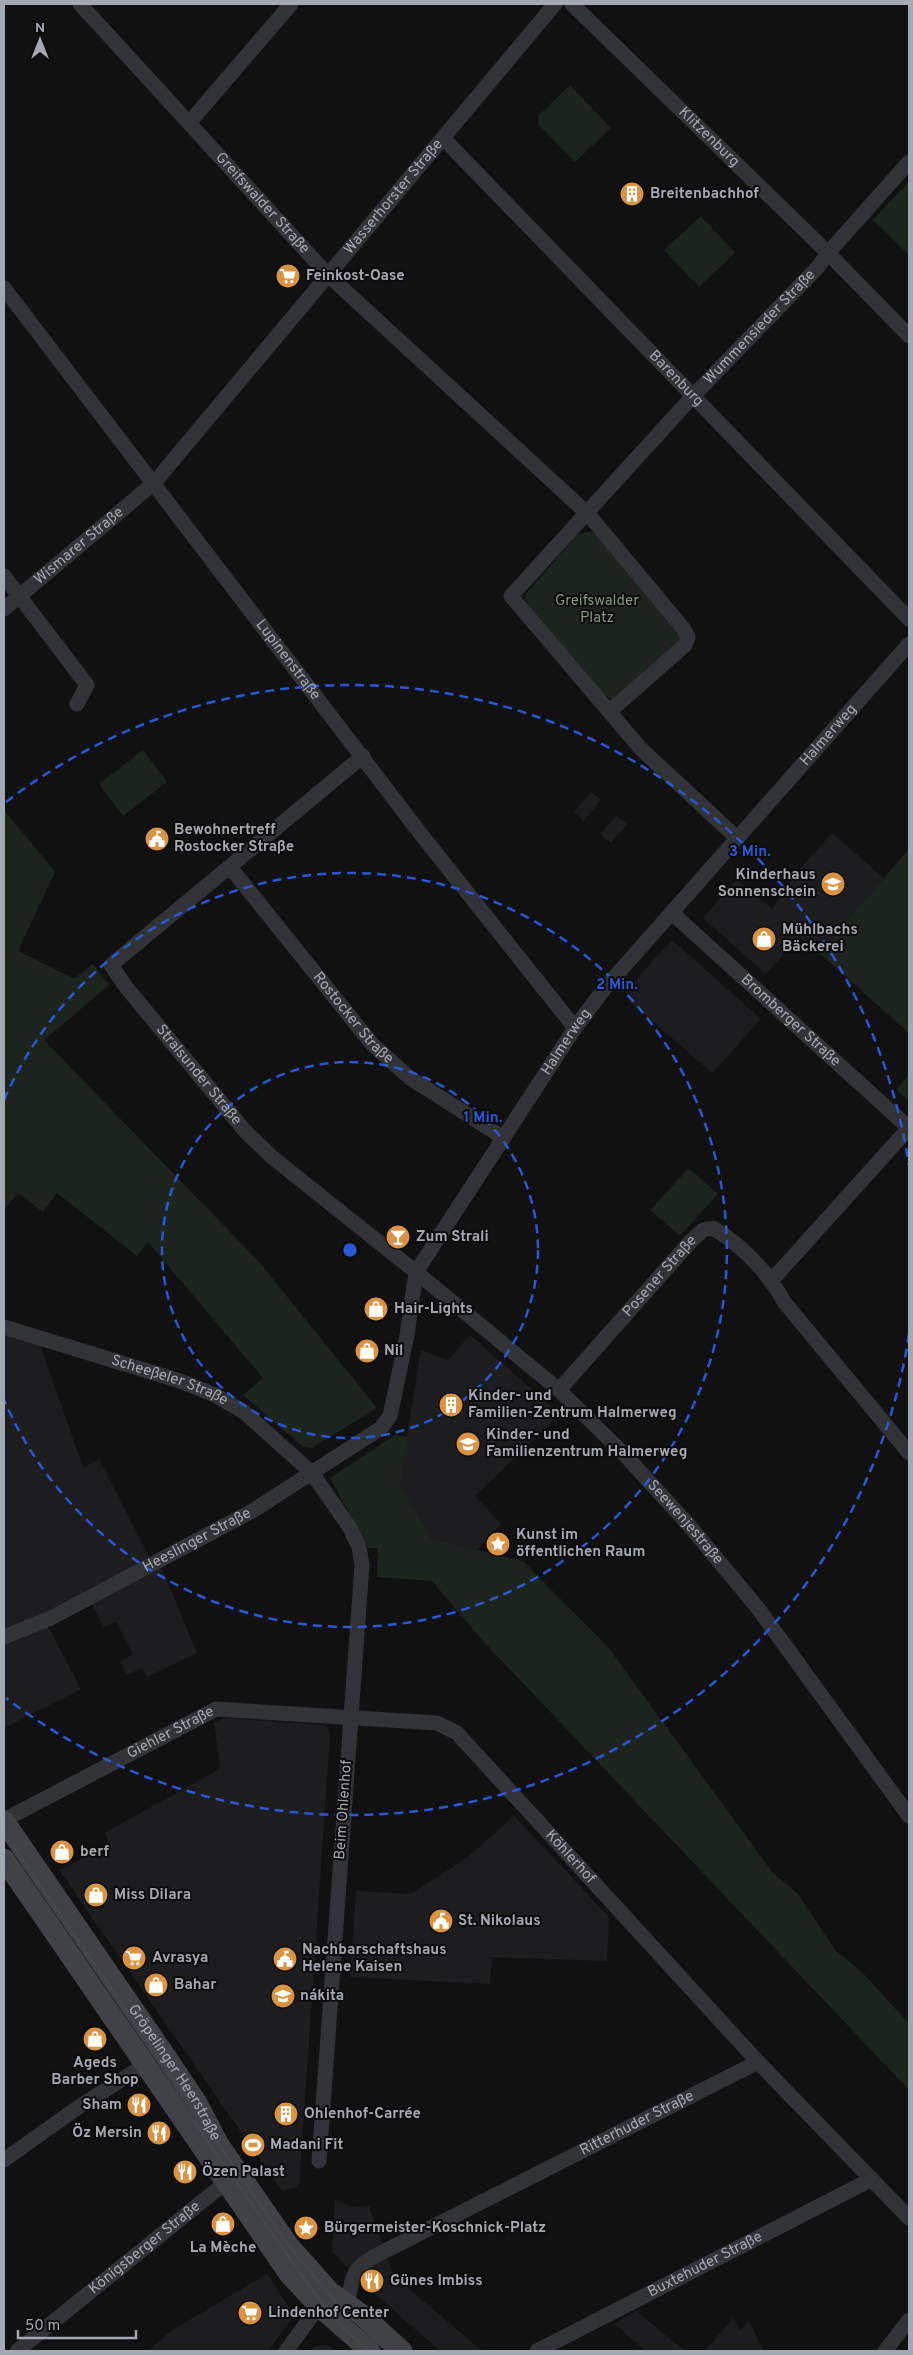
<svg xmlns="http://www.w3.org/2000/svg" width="913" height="2355" viewBox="0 0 913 2355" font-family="Overpass,sans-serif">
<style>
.built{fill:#1d1d1f}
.green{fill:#1d241e}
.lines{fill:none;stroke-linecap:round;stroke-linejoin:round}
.minor{stroke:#323336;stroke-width:15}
.secondary{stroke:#404246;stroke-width:21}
.tram{stroke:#4b4d51;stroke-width:1}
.ring{fill:none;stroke:#2a57d4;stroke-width:2.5;stroke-dasharray:9 6}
.labels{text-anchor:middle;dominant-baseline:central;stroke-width:4;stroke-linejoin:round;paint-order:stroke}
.street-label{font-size:15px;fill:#a4a9b1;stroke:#0c0c0d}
.poi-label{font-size:15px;font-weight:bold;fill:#a4a9b1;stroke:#0c0c0d;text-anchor:start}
.park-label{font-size:15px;fill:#7f997d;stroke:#0c0c0d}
.centre{fill:#2a57d4;stroke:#0c0c0d;stroke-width:2.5}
.ring-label{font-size:15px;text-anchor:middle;font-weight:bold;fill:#2a57d4;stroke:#0c0c0d;stroke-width:4;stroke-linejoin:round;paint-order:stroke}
</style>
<rect width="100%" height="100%" fill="#111112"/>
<!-- built -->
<path class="built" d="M591,792L601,800L584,821L574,812Z
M616,816L627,824L611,843L600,834Z
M832,833L884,878L819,953L799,937L766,974L703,918L737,879L772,909L785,892L782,889Z
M672,940L761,1019L712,1073L630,1002L629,987Z
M4,1331L39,1342L83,1467L99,1459L154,1566L46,1623L81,1689L4,1728Z
M470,1335L560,1414L475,1496L501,1524L477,1550L432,1539L399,1486L421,1350L448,1360Z
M161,1566L197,1653L147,1677L142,1668L127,1675L120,1661L133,1654L116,1622L104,1627L91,1603Z
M226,1718L324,1725L328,1729L330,1736L299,2187L282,2191L59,1870L111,1845L104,1833L220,1769L214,1722Z
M514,1816L609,1917L607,1961L492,1957L490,1984L350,1977L356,1891L411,1894L468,1857Z
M335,2199L351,2207L369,2206L394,2276L482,2351H440L374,2293L332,2252Z
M267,2274L294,2315L268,2351H148L171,2331Z
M636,2311L685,2351H686H646L614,2324Z
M733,2318L740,2330L749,2322L764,2351H705Z
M328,2345L334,2351H311L315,2346Z"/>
<!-- green -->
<path class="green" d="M570,85L611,128L575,162L539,125L538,116Z
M909,181V255L873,220Z
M701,216L735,253L699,287L664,250Z
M590,531L603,538L680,636L677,642L612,699L603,694L529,607L524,596L577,535Z
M143,750L167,782L123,816L99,784Z
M4,810L55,872L18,951L74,979L93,964L109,985L44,1040L260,1263L377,1408L312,1448L303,1447L243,1395L263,1378L148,1242L137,1256L57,1193L43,1212L18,1193L4,1210Z
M909,849V1033L819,953Z
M909,1074V1101L896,1090Z
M689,1168L718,1194L680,1236L650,1210Z
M395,1435L407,1437L400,1486L432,1539L523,1561L608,1647L773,1873L798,1894L836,1951L862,1972L909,2024V2090L484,1642L432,1581L377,1577L378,1548H368L330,1478Z"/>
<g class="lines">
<!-- minor -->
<g class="minor">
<path id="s1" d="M80,4L328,275L588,514L683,628L688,637L685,645L610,711"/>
<path id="s2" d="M572,4L828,253L909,336"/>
<path d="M189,123L291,4"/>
<path id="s3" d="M443,138L909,619"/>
<path id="s4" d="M4,288L420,833L575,1028"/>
<path d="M4,576L87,685L77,704"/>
<path id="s5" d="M4,609L154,483L555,4"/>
<path id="s6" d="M363,756L111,965L126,987L245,1131L272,1157L416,1272L559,1390L623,1453L687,1523L757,1607L909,1816"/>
<path id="s7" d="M737,838L641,749L511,596L693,396L818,267L828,253L909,162"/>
<path id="s8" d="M230,867L372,1044L410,1078L504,1138"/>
<path id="s9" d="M672,913L909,1128"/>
<path d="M772,1280L909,1128"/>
<path id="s10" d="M4,1327L180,1381L215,1395L244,1412L312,1473L350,1528L359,1547L362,1565L319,2161"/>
<path id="s11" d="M559,1390L691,1241L703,1230L713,1228C743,1246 768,1273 785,1303L909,1453"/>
<path id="s12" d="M4,1637L51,1618L254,1510L381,1428L390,1416L407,1335L416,1272L575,1028L604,989L909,644"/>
<path id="s13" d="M4,1820L216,1709L437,1723L457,1733L758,2062L909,2218"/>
<path d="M4,2160L80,2106L145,2065"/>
<path id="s14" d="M348,2304C352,2278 350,2272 373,2257L758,2062"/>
<path id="s15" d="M17,2351L225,2183"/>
<path d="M286,2351L325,2298"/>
<path id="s16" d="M537,2351L872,2179"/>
<path d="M885,2351L909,2320"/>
</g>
<!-- secondary -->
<g class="secondary">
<path id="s17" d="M4,1821L162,2051L197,2103L219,2145L289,2246L330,2292L361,2314L402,2351"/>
<path d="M4,1859L290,2275L320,2307L370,2351"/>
</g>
<!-- tram -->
<path class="tram" d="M4,1833L289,2246L343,2311L386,2351
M192,2119L322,2304L345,2330L370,2351"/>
</g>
<!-- distance rings -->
<g class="ring">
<circle cx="350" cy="1250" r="188"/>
<path d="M4 1100A377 377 0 1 1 4 1400"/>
<path d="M909 1334A565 565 0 0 1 6 1698M6 802A565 565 0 0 1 909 1166"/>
</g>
<!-- icons -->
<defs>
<symbol id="building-disc" viewBox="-11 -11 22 22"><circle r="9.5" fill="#d99342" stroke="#0c0c0d"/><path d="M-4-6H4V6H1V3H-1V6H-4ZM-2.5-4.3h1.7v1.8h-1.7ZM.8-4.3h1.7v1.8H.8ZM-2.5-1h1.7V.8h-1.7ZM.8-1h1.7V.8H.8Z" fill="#fff"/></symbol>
<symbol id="supermarket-disc" viewBox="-11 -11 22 22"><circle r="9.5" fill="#d99342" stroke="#0c0c0d"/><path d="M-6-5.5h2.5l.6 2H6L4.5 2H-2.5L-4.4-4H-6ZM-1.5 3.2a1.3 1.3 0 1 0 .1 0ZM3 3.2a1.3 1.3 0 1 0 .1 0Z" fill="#fff"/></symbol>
<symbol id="civic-disc" viewBox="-11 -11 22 22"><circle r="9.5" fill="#d99342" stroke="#0c0c0d"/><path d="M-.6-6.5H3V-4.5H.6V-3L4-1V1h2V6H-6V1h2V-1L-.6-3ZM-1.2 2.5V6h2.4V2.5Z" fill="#fff"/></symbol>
<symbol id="school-disc" viewBox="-11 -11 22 22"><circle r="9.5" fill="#d99342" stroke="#0c0c0d"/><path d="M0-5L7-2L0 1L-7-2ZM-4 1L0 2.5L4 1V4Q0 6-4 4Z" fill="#fff"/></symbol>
<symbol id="shop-disc" viewBox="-11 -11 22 22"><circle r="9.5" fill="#d99342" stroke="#0c0c0d"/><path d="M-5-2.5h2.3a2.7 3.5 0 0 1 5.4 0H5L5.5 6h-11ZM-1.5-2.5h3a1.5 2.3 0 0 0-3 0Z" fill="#fff"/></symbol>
<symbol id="bar-disc" viewBox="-11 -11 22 22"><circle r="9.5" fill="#d99342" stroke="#0c0c0d"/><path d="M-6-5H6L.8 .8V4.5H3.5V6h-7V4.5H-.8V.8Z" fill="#fff"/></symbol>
<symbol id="sight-disc" viewBox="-11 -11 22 22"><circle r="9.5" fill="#d99342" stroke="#0c0c0d"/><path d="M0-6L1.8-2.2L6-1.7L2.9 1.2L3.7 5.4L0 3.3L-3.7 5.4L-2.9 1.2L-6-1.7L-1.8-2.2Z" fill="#fff"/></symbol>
<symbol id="restaurant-disc" viewBox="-11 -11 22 22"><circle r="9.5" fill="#d99342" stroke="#0c0c0d"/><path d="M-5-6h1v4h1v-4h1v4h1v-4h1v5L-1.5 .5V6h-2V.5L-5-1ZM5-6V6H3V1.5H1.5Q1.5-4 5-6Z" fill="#fff"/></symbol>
<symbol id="stadium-disc" viewBox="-11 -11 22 22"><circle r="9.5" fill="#d99342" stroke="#0c0c0d"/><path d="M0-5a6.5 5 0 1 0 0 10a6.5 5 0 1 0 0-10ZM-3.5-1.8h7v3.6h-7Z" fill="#fff"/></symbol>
</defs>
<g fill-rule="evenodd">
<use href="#building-disc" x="618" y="180" width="28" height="28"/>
<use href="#supermarket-disc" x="274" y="262" width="28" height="28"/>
<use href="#civic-disc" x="143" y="825" width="28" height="28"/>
<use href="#school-disc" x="819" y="870" width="28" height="28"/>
<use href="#shop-disc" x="750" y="925" width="28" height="28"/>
<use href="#bar-disc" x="384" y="1223" width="28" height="28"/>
<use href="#shop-disc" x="362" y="1295" width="28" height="28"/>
<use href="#shop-disc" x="353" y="1337" width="28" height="28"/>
<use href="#building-disc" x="437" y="1391" width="28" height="28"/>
<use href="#school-disc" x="454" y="1430" width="28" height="28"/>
<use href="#sight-disc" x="484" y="1530" width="28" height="28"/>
<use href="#shop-disc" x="48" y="1838" width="28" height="28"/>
<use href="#shop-disc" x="82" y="1881" width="28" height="28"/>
<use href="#civic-disc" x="427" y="1907" width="28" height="28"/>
<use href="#supermarket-disc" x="120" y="1944" width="28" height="28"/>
<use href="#civic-disc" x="271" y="1945" width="28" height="28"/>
<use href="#shop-disc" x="142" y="1971" width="28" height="28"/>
<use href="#school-disc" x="269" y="1982" width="28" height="28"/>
<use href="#shop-disc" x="81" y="2025" width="28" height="28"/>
<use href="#restaurant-disc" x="125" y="2091" width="28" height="28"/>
<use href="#building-disc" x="272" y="2100" width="28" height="28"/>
<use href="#restaurant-disc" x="145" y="2119" width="28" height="28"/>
<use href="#stadium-disc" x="239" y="2131" width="28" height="28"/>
<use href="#restaurant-disc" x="171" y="2158" width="28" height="28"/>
<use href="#shop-disc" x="209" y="2210" width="28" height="28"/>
<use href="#sight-disc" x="292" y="2214" width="28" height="28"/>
<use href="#restaurant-disc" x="358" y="2267" width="28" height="28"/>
<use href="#supermarket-disc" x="236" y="2299" width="28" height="28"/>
</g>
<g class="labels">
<!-- street labels -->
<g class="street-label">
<text stroke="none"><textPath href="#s2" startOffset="191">Klitzenburg</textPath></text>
<text stroke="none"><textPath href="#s5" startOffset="569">Wasserhorster Straße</textPath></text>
<text stroke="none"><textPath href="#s1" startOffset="270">Greifswalder Straße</textPath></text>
<text stroke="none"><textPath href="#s7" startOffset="698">Wummensieder Straße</textPath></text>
<text stroke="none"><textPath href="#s3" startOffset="335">Barenburg</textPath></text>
<text stroke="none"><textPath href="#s5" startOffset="98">Wismarer Straße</textPath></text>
<text stroke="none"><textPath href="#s4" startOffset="468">Lupinenstraße</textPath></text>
<text stroke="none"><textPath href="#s12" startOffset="1272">Halmerweg</textPath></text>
<text stroke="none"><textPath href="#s8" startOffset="195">Rostocker Straße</textPath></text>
<text stroke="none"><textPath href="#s9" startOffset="160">Bromberger Straße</textPath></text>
<text stroke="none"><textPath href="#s12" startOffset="868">Halmerweg</textPath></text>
<text stroke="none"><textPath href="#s6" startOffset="468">Stralsunder Straße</textPath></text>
<text stroke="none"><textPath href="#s11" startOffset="152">Posener Straße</textPath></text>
<text stroke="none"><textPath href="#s10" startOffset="174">Scheeßeler Straße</textPath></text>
<text stroke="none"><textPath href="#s6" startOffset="1131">Seewenjestraße</textPath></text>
<text stroke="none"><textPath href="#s12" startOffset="216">Heeslinger Straße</textPath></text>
<text stroke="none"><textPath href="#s13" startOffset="188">Giehler Straße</textPath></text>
<text transform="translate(344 1810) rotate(-86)">Beim Ohlenhof</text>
<text stroke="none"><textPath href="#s13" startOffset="651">Köhlerhof</textPath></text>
<text stroke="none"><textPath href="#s17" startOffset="304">Gröpelinger Heerstraße</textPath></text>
<text stroke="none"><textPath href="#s14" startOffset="352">Ritterhuder Straße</textPath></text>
<text stroke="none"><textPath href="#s15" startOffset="164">Königsberger Straße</textPath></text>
<text stroke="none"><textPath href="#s16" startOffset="189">Buxtehuder Straße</textPath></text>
</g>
<!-- poi labels -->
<g class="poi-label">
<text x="650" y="194">Breitenbachhof</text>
<text x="306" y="276">Feinkost-Oase</text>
<text x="174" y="830">Bewohnertreff<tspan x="174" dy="17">Rostocker Straße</tspan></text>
<text x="816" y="875" text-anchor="end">Kinderhaus<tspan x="816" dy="17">Sonnenschein</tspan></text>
<text x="782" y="930">Mühlbachs<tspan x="782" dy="17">Bäckerei</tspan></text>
<text x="416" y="1237">Zum Strali</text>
<text x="394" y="1309">Hair-Lights</text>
<text x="384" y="1351">Nil</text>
<text x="468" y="1396">Kinder- und<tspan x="468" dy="17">Familien-Zentrum Halmerweg</tspan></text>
<text x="486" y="1435">Kinder- und<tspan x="486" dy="17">Familienzentrum Halmerweg</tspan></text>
<text x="516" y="1535">Kunst im<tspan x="516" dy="17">öffentlichen Raum</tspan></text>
<text x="80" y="1852">berf</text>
<text x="114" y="1895">Miss Dilara</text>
<text x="458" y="1921">St. Nikolaus</text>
<text x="302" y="1950">Nachbarschaftshaus<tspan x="302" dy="17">Helene Kaisen</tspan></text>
<text x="152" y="1958">Avrasya</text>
<text x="174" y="1985">Bahar</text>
<text x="300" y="1996">na´kita</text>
<text x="95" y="2063" text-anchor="middle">Ageds<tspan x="95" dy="17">Barber Shop</tspan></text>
<text x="122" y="2105" text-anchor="end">Sham</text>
<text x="304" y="2114">Ohlenhof-Carrée</text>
<text x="142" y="2133" text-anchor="end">Öz Mersin</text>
<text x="270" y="2145">Madani Fit</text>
<text x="202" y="2172">Özen Palast</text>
<text x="324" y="2228">Bürgermeister-Koschnick-Platz</text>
<text x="223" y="2248" text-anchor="middle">La Mèche</text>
<text x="390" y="2281">Günes Imbiss</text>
<text x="268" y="2313">Lindenhof Center</text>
</g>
<!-- park labels -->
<g class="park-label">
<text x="597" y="601">Greifswalder<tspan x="597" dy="17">Platz</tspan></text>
</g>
</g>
<circle cx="350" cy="1250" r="8" class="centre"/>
<g class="ring-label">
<text x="750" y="856">3 Min.</text>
<text x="617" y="989">2 Min.</text>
<text x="483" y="1122">1 Min.</text>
</g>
<!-- border -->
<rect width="913" height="2355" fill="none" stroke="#a4a9b1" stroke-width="10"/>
<!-- north arrow -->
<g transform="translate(40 40)" stroke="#0c0c0d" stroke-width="4" paint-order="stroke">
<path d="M0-4L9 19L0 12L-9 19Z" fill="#a4a9b1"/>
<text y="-8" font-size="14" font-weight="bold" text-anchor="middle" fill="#a4a9b1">N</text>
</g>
<!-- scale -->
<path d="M18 2330v8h118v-8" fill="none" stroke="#a4a9b1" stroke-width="2.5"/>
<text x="25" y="2330" font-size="15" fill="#a4a9b1" stroke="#0c0c0d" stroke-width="4" paint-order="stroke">50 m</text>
</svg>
